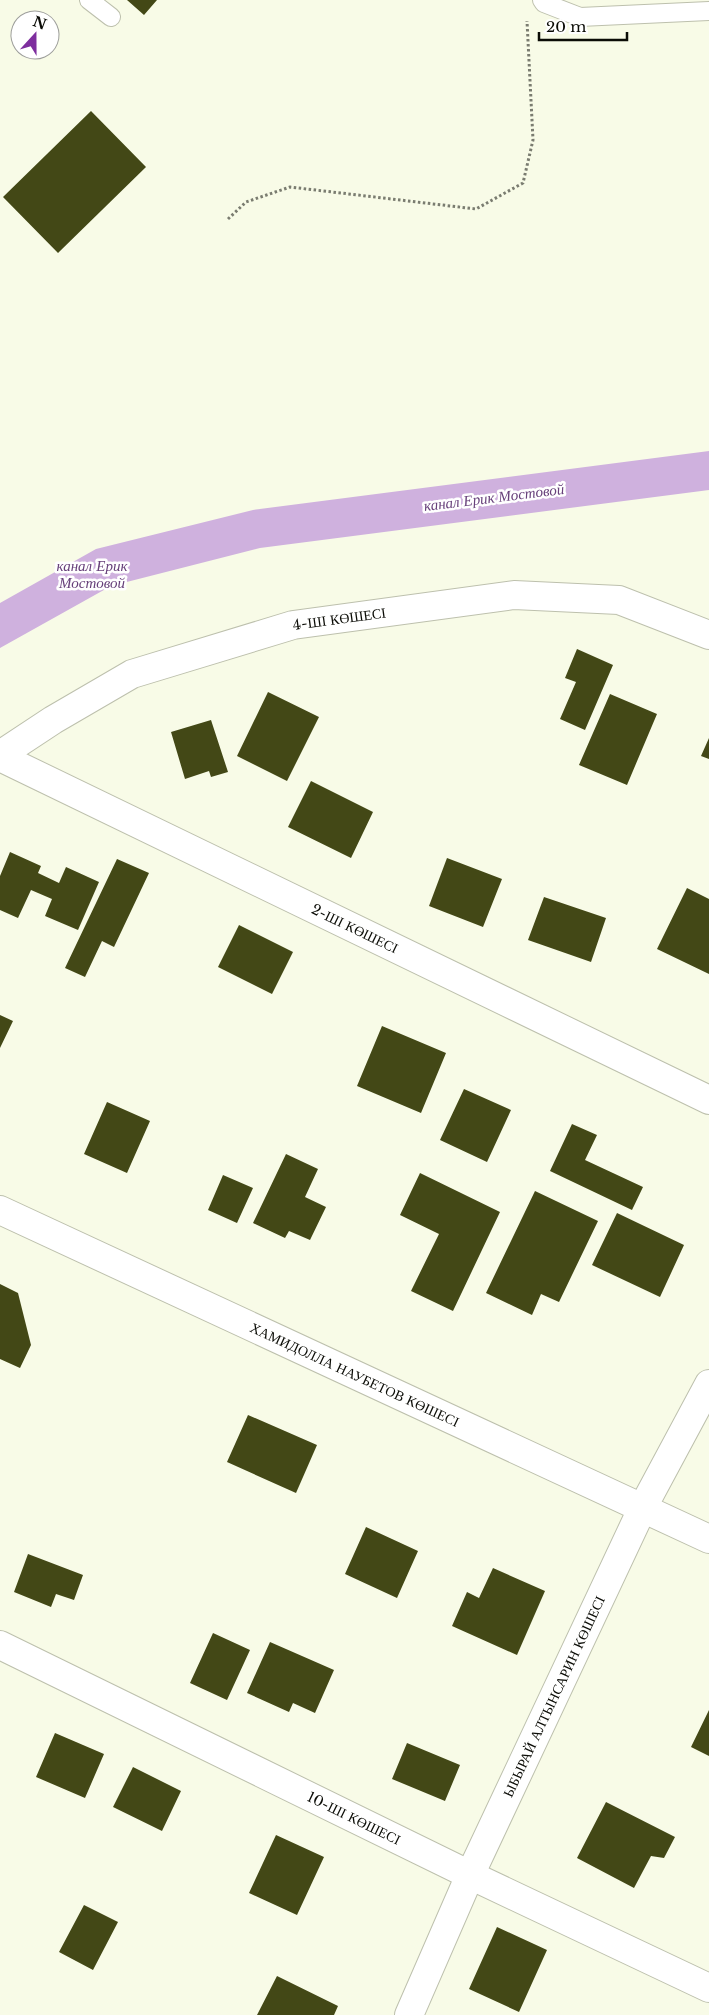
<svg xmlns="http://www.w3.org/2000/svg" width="709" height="2015" viewBox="0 0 709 2015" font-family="'Libre Baskerville',serif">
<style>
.water{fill:#cfb1de}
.building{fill:#434816}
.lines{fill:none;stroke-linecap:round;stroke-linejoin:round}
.lane-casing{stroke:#bdc0ad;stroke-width:20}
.street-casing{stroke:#bdc0ad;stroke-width:30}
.path{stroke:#7a7c70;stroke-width:3;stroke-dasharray:2.5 2.5;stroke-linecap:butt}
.lane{stroke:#fff;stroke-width:18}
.street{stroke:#fff;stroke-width:28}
.labels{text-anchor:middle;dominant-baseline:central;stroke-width:5;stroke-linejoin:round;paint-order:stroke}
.street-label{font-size:14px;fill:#0b0c06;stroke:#fff}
.water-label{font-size:15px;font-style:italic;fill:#67407a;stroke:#fff}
</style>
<rect width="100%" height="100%" fill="#f8fbe7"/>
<!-- water -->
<path class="water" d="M709,451V490L260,548L111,586L0,648V603L96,549L253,510Z"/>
<!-- building -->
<path class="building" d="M127,0H157L144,15Z
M91,111L146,167L58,253L3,197Z
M577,649L613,665L585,730L560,719L576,682L565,678Z
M268,692L319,717L287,781L237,756Z
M610,694L657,714L627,785L579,765Z
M211,720L228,772L211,777L209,771L185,779L171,732Z
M709,738V759L701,756Z
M311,781L373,812L351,858L288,827Z
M10,852L41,866L38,873L59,883L66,867L99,882L78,930L45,916L52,899L31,890L18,918L0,910V876Z
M447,858L502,879L483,927L429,906Z
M117,859L149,873L114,947L102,941L85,977L65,968Z
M687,888L709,899V974L657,949Z
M544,897L606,918L591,962L528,940Z
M239,925L293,952L272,994L218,967Z
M0,1015L13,1021L0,1048Z
M382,1026L446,1053L421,1113L357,1086Z
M464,1089L511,1110L487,1162L440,1140Z
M107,1102L150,1121L127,1173L84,1154Z
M572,1124L597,1135L585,1160L643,1187L632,1210L550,1171Z
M286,1154L318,1169L305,1197L326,1207L310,1240L289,1231L285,1238L253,1223Z
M420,1173L500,1212L453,1311L411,1291L439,1234L400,1215Z
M223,1175L253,1188L237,1223L208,1210Z
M535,1191L598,1221L559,1302L541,1294L532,1315L486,1293Z
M617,1213L684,1245L660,1297L592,1265Z
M0,1284L18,1293L31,1345L20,1368L0,1359Z
M248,1415L317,1445L296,1493L227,1462Z
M366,1527L418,1551L397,1598L345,1574Z
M28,1554L83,1575L74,1600L56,1594L51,1607L14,1592Z
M493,1568L545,1591L517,1655L452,1626L467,1592L479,1598Z
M213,1633L250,1650L227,1700L190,1683Z
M270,1642L334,1670L315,1713L293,1703L289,1712L247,1693Z
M709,1710V1756L691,1747Z
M55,1733L104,1754L85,1798L36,1777Z
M407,1743L460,1765L445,1801L392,1779Z
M133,1767L181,1791L162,1831L113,1807Z
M606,1802L675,1837L664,1858L651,1856L634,1888L577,1858Z
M276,1835L324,1857L297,1915L249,1893Z
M84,1905L118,1922L93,1970L59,1952Z
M497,1927L547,1950L519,2012L469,1989Z
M277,1976L338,2006L334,2015H257Z"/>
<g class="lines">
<defs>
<path id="lane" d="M89,0L111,17
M542,0L544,3L580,17L709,11"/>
<g id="street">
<path id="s1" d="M0,755L53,720L132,674L293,625L514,595L619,600L709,635"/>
<path id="s2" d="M0,757L709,1100"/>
<path id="s3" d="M0,1210L709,1539"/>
<path id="s4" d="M0,1645L470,1875L709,1988"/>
<path id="s5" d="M409,2015L470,1875L643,1507L709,1384"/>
</g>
</defs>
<!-- lane casing -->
<use href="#lane" class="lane-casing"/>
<!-- street casing -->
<use href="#street" class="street-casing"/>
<!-- path -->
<path class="path" d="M228,219L246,202L290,187L476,209L523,183L533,140L527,21"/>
<!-- lane -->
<use href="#lane" class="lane"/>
<!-- street -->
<use href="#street" class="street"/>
</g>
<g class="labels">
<!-- street labels -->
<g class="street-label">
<text stroke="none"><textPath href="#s1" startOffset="370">4-ШІ КӨШЕСІ</textPath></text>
<text stroke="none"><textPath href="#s2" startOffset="394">2-ШІ КӨШЕСІ</textPath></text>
<text stroke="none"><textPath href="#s3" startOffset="391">ХАМИДОЛЛА НАУБЕТОВ КӨШЕСІ</textPath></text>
<text stroke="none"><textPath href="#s5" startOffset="350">ЫБЫРАЙ АЛТЫНСАРИН КӨШЕСІ</textPath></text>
<text stroke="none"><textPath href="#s4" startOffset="394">10-ШІ КӨШЕСІ</textPath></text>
</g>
<!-- water labels -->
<g class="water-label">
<text transform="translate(494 497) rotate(-7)">канал Ерик Мостовой</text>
<text x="92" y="565">канал Ерик<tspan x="92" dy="17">Мостовой</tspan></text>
</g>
</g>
<!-- north arrow -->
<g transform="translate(35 35) rotate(21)"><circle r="24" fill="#ffffff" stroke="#9d9e9b"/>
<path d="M0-4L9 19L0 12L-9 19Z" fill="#7e2e9e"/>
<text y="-8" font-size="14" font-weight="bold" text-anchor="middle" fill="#0b0c06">N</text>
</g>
<!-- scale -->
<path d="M539 32v8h88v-8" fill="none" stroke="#0b0c06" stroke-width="2.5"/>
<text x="546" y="32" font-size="15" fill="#0b0c06" stroke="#ffffff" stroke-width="4" paint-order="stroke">20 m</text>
</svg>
